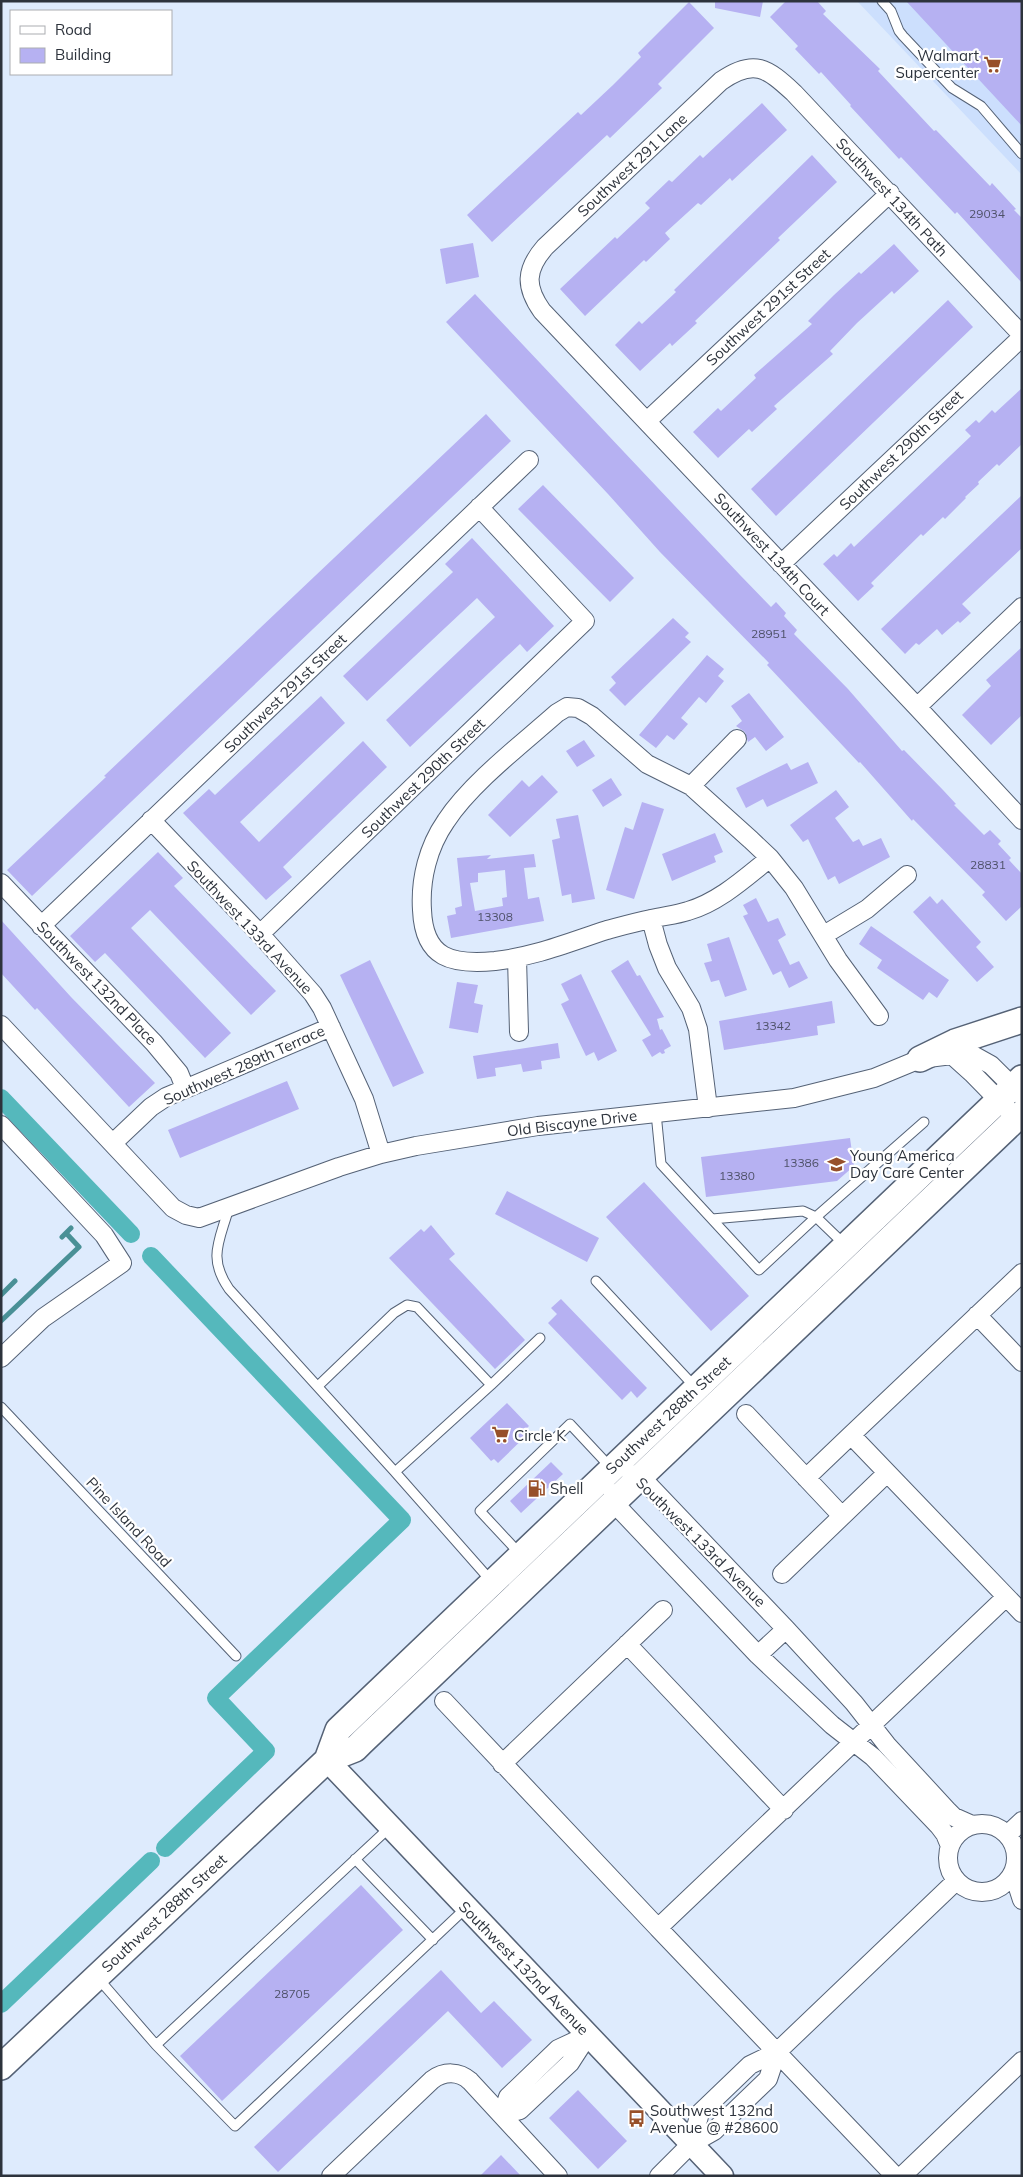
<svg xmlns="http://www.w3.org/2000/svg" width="1023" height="2177" viewBox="0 0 1023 2177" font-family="Mulish,sans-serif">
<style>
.built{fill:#ccdffd}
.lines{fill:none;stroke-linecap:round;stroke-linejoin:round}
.stream{stroke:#499096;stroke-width:5}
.canal{stroke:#55b8bc;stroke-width:18}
.building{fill:#b6b1f2;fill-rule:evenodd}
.service-casing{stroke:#556276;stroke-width:11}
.minor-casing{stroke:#556276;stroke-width:20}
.tertiary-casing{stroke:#556276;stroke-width:25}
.secondary-casing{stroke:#556276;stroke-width:28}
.service{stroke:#fff;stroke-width:9}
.minor{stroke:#fff;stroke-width:18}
.tertiary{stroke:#fff;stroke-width:22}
.secondary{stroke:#fff;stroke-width:25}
.labels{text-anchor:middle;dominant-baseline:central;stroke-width:4.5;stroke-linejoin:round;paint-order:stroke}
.number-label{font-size:12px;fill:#4f526a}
.poi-label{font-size:15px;fill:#2d333c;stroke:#fff;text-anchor:start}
.street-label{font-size:15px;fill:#2d333c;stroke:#fff}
</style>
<rect width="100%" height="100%" fill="#deebfd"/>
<!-- built -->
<path class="built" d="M857,1H1022V175Z"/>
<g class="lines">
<!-- stream -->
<path class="stream" d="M62,1237L71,1228
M1,1295L15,1281
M1,1321L79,1247L66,1233"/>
<!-- canal -->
<path class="canal" d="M1,1098L131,1234
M151,1256L402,1520L216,1698L266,1751L165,1848
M1,2004L151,1861"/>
</g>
<!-- building -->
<path class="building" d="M715,1H763L760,17L715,8Z
M786,1H817L826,11L823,14L880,69L878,71L934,131L936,130L990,186L992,183L1016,209L1014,210L1022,218V283L957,212L955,214L901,157L899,159L850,106L851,105L821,72L819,74L795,49L798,46L770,17Z
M906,1H1022V126Z
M689,2L714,28L658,84L662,88L634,115L610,138L607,135L492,242L467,215L578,112L581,115L613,85L641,57L638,53Z
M762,103L787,130L732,181L730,178L701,205L698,203L665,233L670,239L646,262L644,260L585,316L560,289L615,237L617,239L650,208L645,203L669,180L672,182L700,155L703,158Z
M812,155L837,182L778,238L780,240L695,321L697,323L672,346L670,343L640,371L615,345L639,321L642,324L676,292L674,290Z
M473,243L479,277L446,284L440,249Z
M894,244L919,271L894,294L892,291L857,323L830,351L833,354L774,406L777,409L752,432L749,429L718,458L693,432L718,408L721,411L756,378L754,375L812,324L808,321L834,295L859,272L861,274Z
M475,294L740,575L771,607L776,602L786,613L784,616L797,630L794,634L848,689L902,751L904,750L943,790L956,804L954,805L984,835L990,830L1001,841L998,844L1011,858L1009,860L1022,874V906L1006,921L982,895L985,892L913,819L912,821L860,762L859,763L767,665L769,663L660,552L608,494L446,322Z
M948,300L973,327L776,516L751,489Z
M1022,388V444L999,466L997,464L978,482L979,484L965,497L966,498L945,519L943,517L923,536L921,534L871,583L874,586L858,601L823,564L834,554L837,557L851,543L854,547L971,436L965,430L976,420L979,423L992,410L995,413Z
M486,414L511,441L32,896L7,870L106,777L104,776Z
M543,485L634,578L610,602L518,509Z
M1022,495V548L962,604L971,613L960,623L958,621L942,635L937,629L919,645L916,643L905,654L881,629Z
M472,538L554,626L527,652L520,644L410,747L386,720L495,617L477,598L367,701L343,676L453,572L445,564Z
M673,618L689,633L685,637L691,642L625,706L609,690L616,683L611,677Z
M1022,647V715L991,745L962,715L991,686L986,680Z
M707,655L724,669L718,676L724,681L706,703L699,697L681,718L688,724L674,740L667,735L656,748L639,735Z
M749,693L784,737L766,751L755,737L748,742L745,732L736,726L742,721L731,706Z
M321,696L345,723L240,822L259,842L363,741L387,767L283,867L292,877L266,900L183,813L209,789L215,795Z
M584,740L595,756L577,767L566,751Z
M808,762L818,783L767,807L763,799L746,808L736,788L787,763L791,770Z
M542,775L558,792L510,837L488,815L522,780L529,787Z
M611,778L622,795L603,807L592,790Z
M836,790L849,807L835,818L853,842L859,839L863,846L881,838L890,857L839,884L835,876L828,880L808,839L803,842L790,825Z
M642,802L664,809L634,899L606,890L625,827L633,830Z
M578,815L595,899L572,903L571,894L562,896L552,840L560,838L556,819Z
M715,833L723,852L714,856L716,862L672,881L662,854Z
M158,852L183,878L174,886L276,991L251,1015L150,910L131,928L231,1033L205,1058L105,953L95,962L70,936Z
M534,854L536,867L524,868L528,899L539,897L544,921L451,938L447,916L456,914L455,908L462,906L457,858L491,855L487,859ZM505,870L507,897L502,898L503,906L475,911L470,883L478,882V873Z
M930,896L937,904L942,899L981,942L976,947L994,967L977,982L913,912Z
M756,898L768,922L778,918L786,935L778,940L790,965L799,961L808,978L789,988L781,971L773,975L743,916L748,914L743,905Z
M1,920L71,997L155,1083L129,1107L37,1008L35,1010L1,973Z
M871,926L949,980L937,998L929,992L923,1000L877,968L882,960L859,944Z
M729,937L747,990L725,997L719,980L711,982L704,963L712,961L707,944Z
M370,960L424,1073L393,1087L340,975Z
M628,960L637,976L640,975L664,1017L657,1019L660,1030L662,1029L671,1046L664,1050L665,1053L662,1054L660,1052L652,1057L642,1040L651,1035L611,971Z
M581,974L617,1051L598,1061L594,1052L586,1056L561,1004L569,1000L561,984Z
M457,982L478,985L474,1003L483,1005L478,1033L449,1028Z
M832,1001L835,1023L817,1026L818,1035L724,1050L719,1021Z
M558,1043L560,1058L541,1061L542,1069L523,1072L521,1064L495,1068L496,1076L477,1079L473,1056Z
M287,1081L299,1109L180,1158L168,1130Z
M850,1138L854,1166L837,1181L706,1197L701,1157Z
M644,1182L749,1296L711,1331L606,1217Z
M507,1191L599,1238L587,1262L495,1214Z
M431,1225L455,1254L449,1259L525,1340L495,1369L389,1258L421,1229L424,1232Z
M561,1299L647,1388L637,1398L631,1391L622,1400L548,1323L557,1314L551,1308Z
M507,1403L529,1426L527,1428L530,1432L498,1463L494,1459L491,1461L470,1438Z
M551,1462L563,1474L521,1513L510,1501Z
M361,1885L403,1930L222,2101L180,2056Z
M441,1970L481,2013L494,2001L532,2040L502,2068L448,2011L278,2172L254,2147Z
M578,2090L627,2141L598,2169L549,2118Z
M501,2155L521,2176H480Z"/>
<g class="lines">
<defs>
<path id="service" d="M882,1L891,11L899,31L903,36L952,88L981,106L1022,154
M656,1113L661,1164L759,1270L816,1217L924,1122
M229,1207C220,1241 207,1257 229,1289L395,1472L491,1385L417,1307L407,1305L394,1313L318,1386
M712,1219L803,1211L816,1217L844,1244
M596,1281L695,1387
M491,1385L540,1338
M1,1407L236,1656
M395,1472L492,1582
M520,1554L480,1511L570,1424L612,1469
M389,1828L156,2045L235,2126L467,1907
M355,1859L433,1940
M97,1977L156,2045"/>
<path id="minor" d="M1022,335L794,93C767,68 754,58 721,81L545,247C525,270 525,287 542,311L917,707L1022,820
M647,421L890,193
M781,564L1022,337
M917,707L1022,607
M691,786L737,739
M151,820L260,934L313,994L322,1008L364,1099L381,1154
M770,858C745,878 719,902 688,911C676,915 663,916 651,919C636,922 622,926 607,930C567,943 537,956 495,961C452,965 424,959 422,910C420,879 428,847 446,821C471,783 522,744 557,713L567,707L578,708L592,716L647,764L691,786L751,840L770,858L794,888L838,960L879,1016
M1,883L154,1043L179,1073L185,1088
M651,919L658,945L667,968L691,1008L698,1029L708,1108
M41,926L529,460
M260,934L585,621L479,507
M824,935L867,909L907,875
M517,958L519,1032
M1,1025L173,1208L186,1215L199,1218L339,1167L381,1154L416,1146L538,1126L794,1098L874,1078L920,1059L952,1055H973L991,1065L1022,1096
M952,1055L972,1073L1016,1118
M1,1125L104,1235L122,1263L43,1318L1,1358
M113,1143L151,1107L166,1097L331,1027
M977,1315L1022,1362
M746,1414L842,1516
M851,1435L1022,1273
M631,1474L640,1476L786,1629L854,1703L887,1745L947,1810L954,1817L972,1825
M806,1478L851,1435L1022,1613
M613,1493V1502L758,1655L832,1725L873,1757L939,1826L945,1834L950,1846
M782,1574L887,1473
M627,1644L784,1810
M758,1655L786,1629
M444,1701L658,1928L1006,1597
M502,1764L663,1610
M948 1858a34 34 0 1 1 68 0a34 34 0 1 1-68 0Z
M1007,1835L1022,1821
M1013,1872L1022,1900
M658,1928L895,2176
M588,2035L570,2063L520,2110L502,2115L508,2097L558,2049Z
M691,2144L700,2113L750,2065L777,2052L956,1881
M331,2176L432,2080C444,2071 459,2071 470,2081L558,2176
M659,2176L691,2144L714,2131L768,2079L777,2052
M902,2176L1022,2061"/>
<path id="tertiary" d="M327,1760L722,2176"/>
<path id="secondary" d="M920,1059L955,1042L1022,1020
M327,1760L338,1730L1022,1078
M1,2067L327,1760L355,1749L362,1742L1022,1113"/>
</defs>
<!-- service casing -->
<use href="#service" class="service-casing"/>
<!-- minor casing -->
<use href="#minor" class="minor-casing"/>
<!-- tertiary casing -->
<use href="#tertiary" class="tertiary-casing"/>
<!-- secondary casing -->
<use href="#secondary" class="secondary-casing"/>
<!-- service -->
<use href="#service" class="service"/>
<!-- minor -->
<use href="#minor" class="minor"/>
<!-- tertiary -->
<use href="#tertiary" class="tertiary"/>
<!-- secondary -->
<use href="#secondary" class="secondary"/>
</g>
<!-- icons -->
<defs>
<symbol id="supermarket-bare" viewBox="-9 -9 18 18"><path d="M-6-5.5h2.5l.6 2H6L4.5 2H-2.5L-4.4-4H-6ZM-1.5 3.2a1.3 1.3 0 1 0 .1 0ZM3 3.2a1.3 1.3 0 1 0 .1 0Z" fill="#97502a" stroke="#fff" stroke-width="2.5" paint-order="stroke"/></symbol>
<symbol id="school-bare" viewBox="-9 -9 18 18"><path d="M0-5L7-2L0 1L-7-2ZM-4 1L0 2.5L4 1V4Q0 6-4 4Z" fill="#97502a" stroke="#fff" stroke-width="2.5" paint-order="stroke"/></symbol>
<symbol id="fuel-bare" viewBox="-9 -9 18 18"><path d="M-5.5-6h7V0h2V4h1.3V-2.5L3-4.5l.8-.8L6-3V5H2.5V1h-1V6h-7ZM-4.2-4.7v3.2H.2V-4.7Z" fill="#97502a" stroke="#fff" stroke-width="2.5" paint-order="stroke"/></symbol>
<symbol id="bus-bare" viewBox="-9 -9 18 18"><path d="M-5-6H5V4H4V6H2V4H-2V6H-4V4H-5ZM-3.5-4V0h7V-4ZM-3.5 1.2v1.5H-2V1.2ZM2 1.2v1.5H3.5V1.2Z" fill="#97502a" stroke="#fff" stroke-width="2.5" paint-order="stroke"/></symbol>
</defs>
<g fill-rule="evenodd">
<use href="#supermarket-bare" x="980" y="52" width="25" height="25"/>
<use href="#school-bare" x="824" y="1152" width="25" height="25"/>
<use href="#supermarket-bare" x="488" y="1422" width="25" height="25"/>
<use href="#fuel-bare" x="524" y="1476" width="25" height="25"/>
<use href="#bus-bare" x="624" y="2106" width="25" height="25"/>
</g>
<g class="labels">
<!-- number labels -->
<g class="number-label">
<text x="987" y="213">29034</text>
<text x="769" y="633">28951</text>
<text x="988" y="864">28831</text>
<text x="495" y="916">13308</text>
<text x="773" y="1025">13342</text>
<text x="801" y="1162">13386</text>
<text x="737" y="1175">13380</text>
<text x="292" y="1993">28705</text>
</g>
<!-- poi labels -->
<g class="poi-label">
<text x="979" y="55" text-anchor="end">Walmart<tspan x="979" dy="17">Supercenter</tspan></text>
<text x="850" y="1155">Young America<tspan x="850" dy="17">Day Care Center</tspan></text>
<text x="514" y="1435">Circle K</text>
<text x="550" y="1488">Shell</text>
<text x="650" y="2110">Southwest 132nd<tspan x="650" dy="17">Avenue @ #28600</tspan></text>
</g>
<!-- street labels -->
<g class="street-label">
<text transform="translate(632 165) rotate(-43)">Southwest 291 Lane</text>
<text transform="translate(892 197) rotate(47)">Southwest 134th Path</text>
<text transform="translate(768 307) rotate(-43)">Southwest 291st Street</text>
<text transform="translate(901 450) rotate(-44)">Southwest 290th Street</text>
<text transform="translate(772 554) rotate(47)">Southwest 134th Court</text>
<text transform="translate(285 693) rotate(-44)">Southwest 291st Street</text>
<text transform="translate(423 778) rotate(-44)">Southwest 290th Street</text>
<text transform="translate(250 927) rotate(47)">Southwest 133rd Avenue</text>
<text transform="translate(97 983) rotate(46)">Southwest 132nd Place</text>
<text transform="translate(244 1065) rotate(-24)">Southwest 289th Terrace</text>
<text transform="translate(572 1123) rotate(-7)">Old Biscayne Drive</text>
<text transform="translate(668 1415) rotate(-43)">Southwest 288th Street</text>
<text transform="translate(129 1522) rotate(47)">Pine Island Road</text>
<text transform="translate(701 1542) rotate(45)">Southwest 133rd Avenue</text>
<text transform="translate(164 1913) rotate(-43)">Southwest 288th Street</text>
<text transform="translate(524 1968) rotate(46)">Southwest 132nd Avenue</text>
</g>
</g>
<!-- border -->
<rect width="1023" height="2177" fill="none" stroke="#2d333c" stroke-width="5"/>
<!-- legend -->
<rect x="10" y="10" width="162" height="65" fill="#ffffff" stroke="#abadb1"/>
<rect x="20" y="26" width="25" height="8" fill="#ffffff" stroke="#abadb1"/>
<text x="55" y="35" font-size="15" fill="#2d333c">Road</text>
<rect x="20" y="48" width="25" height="15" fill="#b6b1f2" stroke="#abadb1"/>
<text x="55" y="60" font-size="15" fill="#2d333c">Building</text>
</svg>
